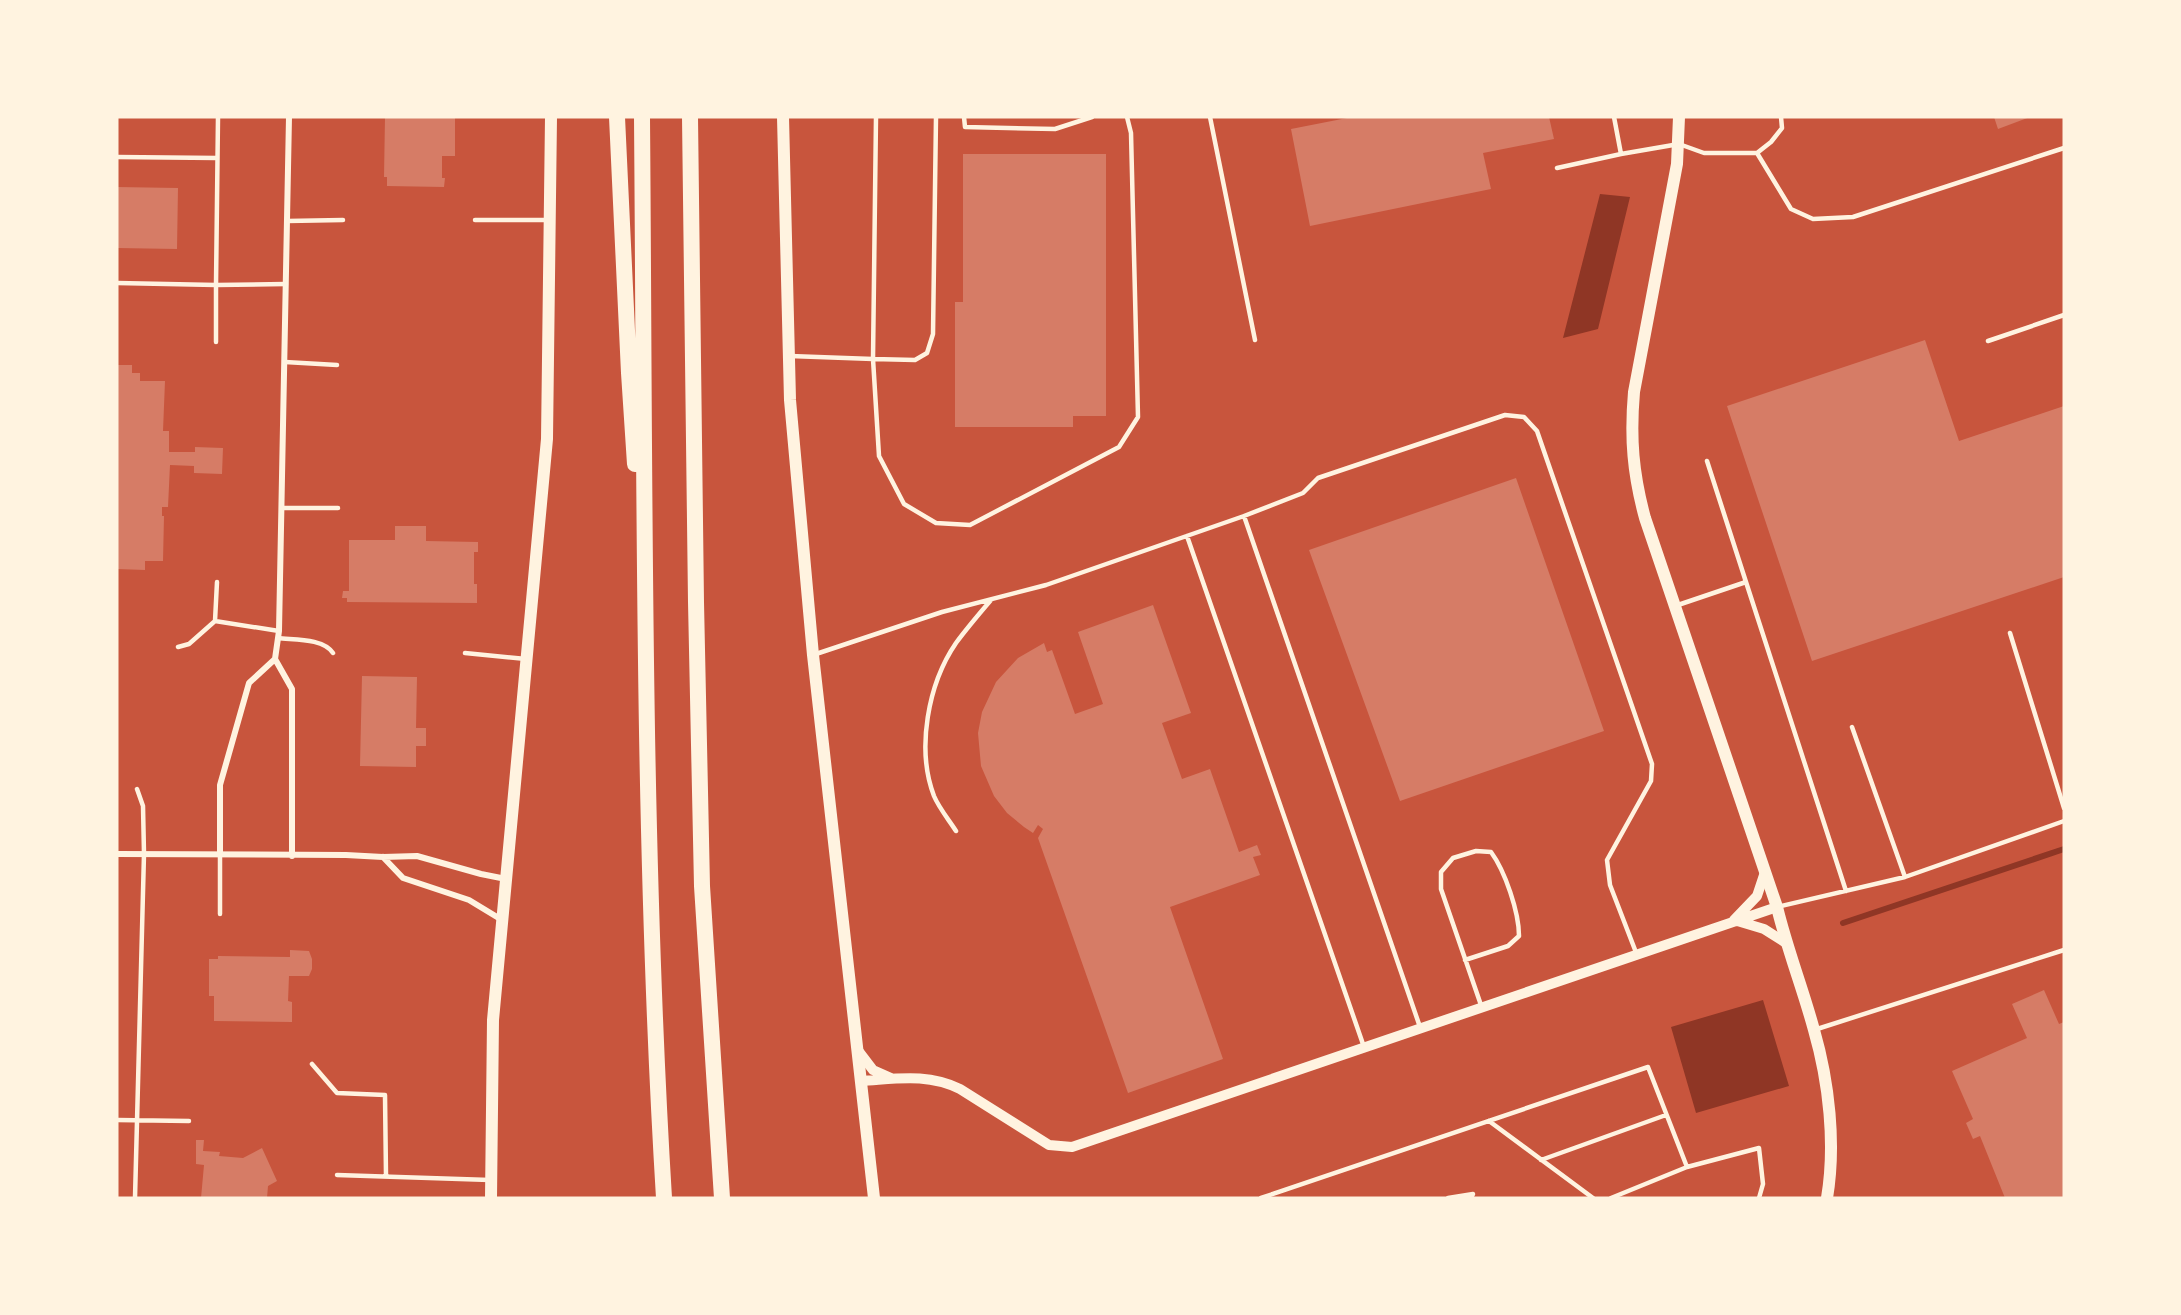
<svg xmlns="http://www.w3.org/2000/svg" width="2181" height="1315" viewBox="0 0 2181 1315" font-family="Manrope,sans-serif">
<style>
.water{fill:#8f3625}
.lines{fill:none;stroke-linecap:round;stroke-linejoin:round}
.stream{stroke:#8f3625;stroke-width:6}
.building{fill:#d67c66}
.service{stroke:#fff3e0;stroke-width:4.5}
.minor{stroke:#fff3e0;stroke-width:6}
.tertiary{stroke:#fff3e0;stroke-width:10}
.secondary{stroke:#fff3e0;stroke-width:12}
.motorway{stroke:#fff3e0;stroke-width:16}
</style>
<rect width="100%" height="100%" fill="#c8553d"/>
<!-- water -->
<path class="water" d="M1600,194L1630,197L1598,329L1563,338Z
M1763,1000L1789,1086L1696,1113L1671,1027Z"/>
<g class="lines">
<!-- stream -->
<path class="stream" d="M1843,923L2064,849"/>
</g>
<!-- building -->
<path class="building" d="M385,117H455V156H442V178H445L444,187L387,186V177H384Z
M1352,117H1549L1554,139L1483,153L1491,189L1310,226L1291,129Z
M1994,117H2030L1998,129Z
M963,154H1106V416H1073V427H955V302H963Z
M117,187L178,188L177,249L117,248Z
M1925,340L1959,441L2064,406V577L1812,661L1727,406Z
M117,365H132V373H140V381H165L163,431H169V452H195V447L223,448L222,474L194,473V466L170,465L168,507H162V516H164L163,561H145V570L117,569Z
M1516,478L1604,731L1400,801L1309,550Z
M395,526H426V541L478,542V552H474V584H477V603L347,602V598H342L343,591H349V540H395Z
M1153,605L1191,713L1162,723L1182,779L1210,769L1239,852L1257,845L1261,855L1253,857L1260,875L1170,907L1223,1059L1128,1093L1038,838L1043,829L1038,825L1033,833L1024,827L1007,813L994,796L981,766L978,733L982,712L996,682L1018,658L1044,643L1047,652L1052,650L1075,714L1103,704L1078,632Z
M362,676L417,677L416,728H426V746H416V767L360,766Z
M290,950L309,951L312,959V969L309,976H289L288,1001L292,1002V1022L214,1021V996H209V959H218V956L290,957Z
M2044,990L2059,1024L2064,1022V1198H2005L1980,1136L1973,1139L1966,1123L1973,1119L1952,1071L2027,1038L2012,1004Z
M196,1140H204L203,1151L220,1152L219,1156L243,1158L262,1148L277,1181L268,1186L267,1198H201L204,1165L196,1164Z"/>
<g class="lines">
<!-- service -->
<path class="service" d="M876,117L873,359L915,360L927,353L933,334L936,117
M964,117L965,127L1055,129L1092,117
M1210,117L1255,340
M1614,117L1621,154L1679,144L1704,153H1757L1771,142L1782,128L1781,117
M1757,153L1791,209L1813,219L1853,217L2064,148
M117,157L217,158
M1557,168L1621,154
M475,220H548
M287,221L343,220
M117,283L216,285L218,117
M1988,341L2064,315
M216,342V285L286,284
M790,356L873,359L879,456L904,504L936,523L970,525L1119,447L1138,417L1131,133L1127,117
M285,362L337,365
M1707,461L1746,582
M282,508H338
M1244,516L1303,493L1318,478L1505,415L1524,417L1537,431L1652,764L1651,781L1607,860L1610,885L1637,955
M1187,536L1364,1047
M1675,606L1746,582L1846,891
M215,621L279,631
M2010,633L2064,808
M278,638C294,640 323,638 333,653
M178,647L189,644L215,621L217,582
M465,653L526,659
M813,655L942,612L1046,585L1244,516L1420,1027
M1852,727L1905,877
M956,831C949,820 939,808 934,796C916,749 928,684 956,643C967,628 979,614 991,600
M220,853V914
M1777,907L1905,877L2064,821
M1465,960L1508,946L1519,936C1519,912 1505,871 1491,852L1476,851L1453,858L1441,872V889L1482,1008
M1814,1030L2064,950
M312,1064L337,1093L385,1095L386,1176
M117,1120L189,1121
M1489,1121L1593,1198
M1541,1160L1666,1115
M337,1175L490,1180
M135,1198L144,854L143,806L137,789
M1261,1198L1648,1067L1687,1167L1759,1148L1763,1184L1759,1198
M1448,1198L1473,1194L1471,1198
M1611,1198L1687,1167"/>
<!-- minor -->
<path class="minor" d="M289,117L279,631L275,659L292,689V856
M220,853V785L249,683L275,659
M117,854L346,855L383,857L417,856L481,874L506,879
M383,857L403,878L469,900L502,920"/>
<!-- tertiary -->
<path class="tertiary" d="M1765,872L1757,896L1734,920L1764,929L1786,943
M857,1049L873,1070L891,1078
M861,1081C897,1079 927,1073 960,1089L1049,1145L1072,1147L1777,907"/>
<!-- secondary -->
<path class="secondary" d="M783,117L790,400L813,655L874,1198
M1679,117L1677,164L1634,392C1630,438 1633,474 1645,518L1777,907C1787,949 1803,989 1814,1030C1829,1082 1836,1144 1827,1198
M491,1198L493,1020L547,439L551,117"/>
<!-- motorway -->
<path class="motorway" d="M617,117L629,373L635,464
M642,117C645,477 642,838 664,1198
M690,117L696,602L702,886L722,1198"/>
</g>
<!-- border -->
<rect width="2181" height="1315" fill="none" stroke="#fff3e0" stroke-width="237"/>
</svg>
